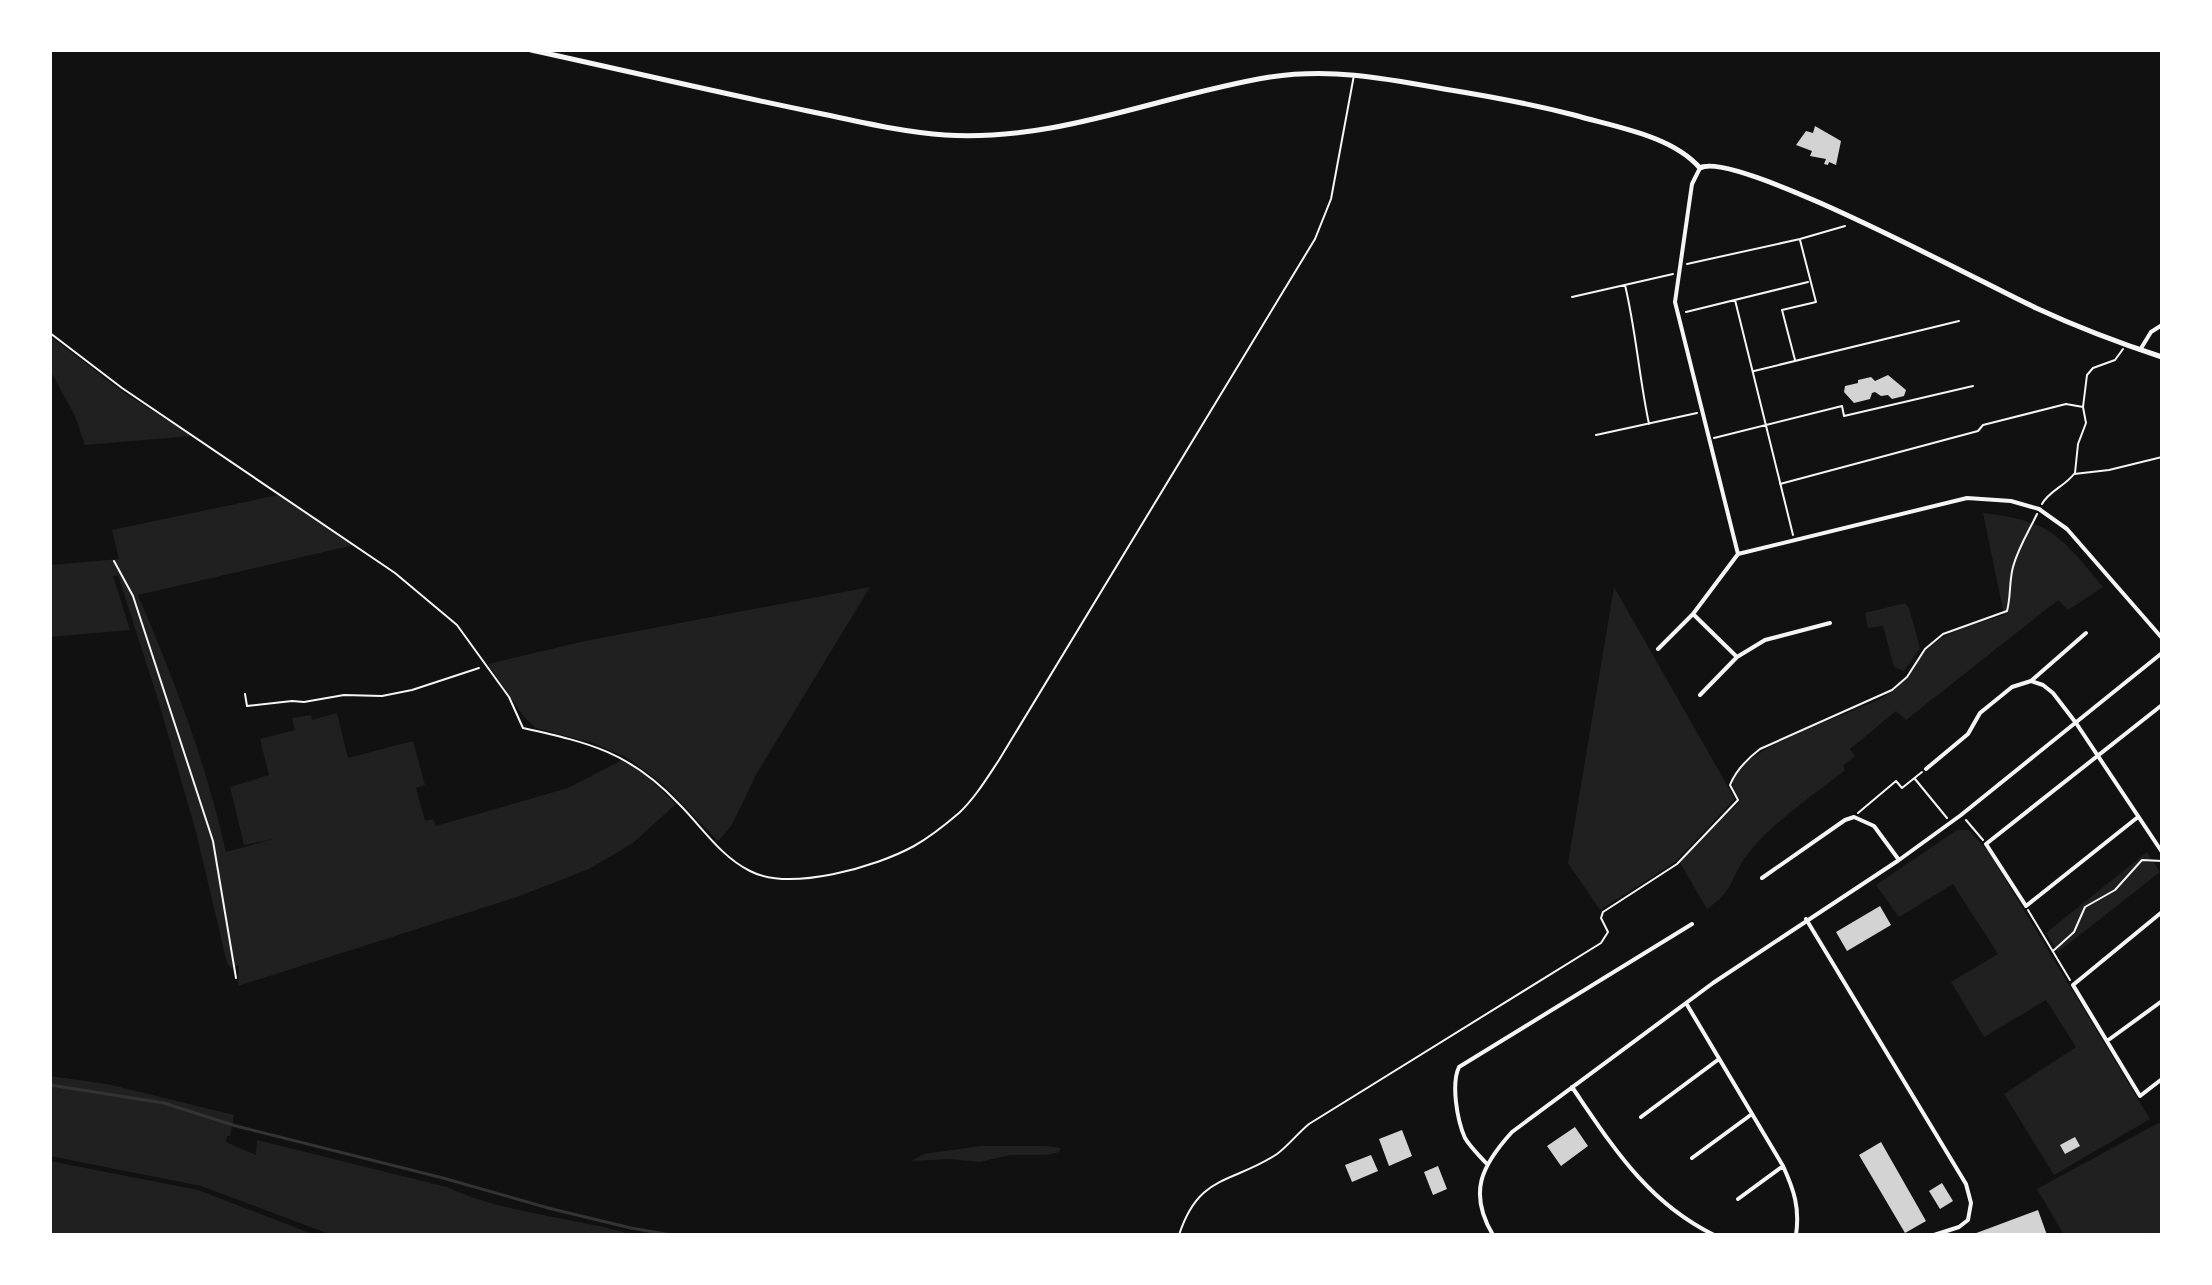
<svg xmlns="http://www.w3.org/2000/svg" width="2212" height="1285" viewBox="0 0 2212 1285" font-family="'Work Sans',sans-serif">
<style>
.green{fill:#202020}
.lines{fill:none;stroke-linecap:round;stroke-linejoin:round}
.stream{stroke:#333;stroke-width:3}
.building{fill:#d3d3d3}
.path{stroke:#f5f5f5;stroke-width:2}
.service{stroke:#f5f5f5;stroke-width:2}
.minor{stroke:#f5f5f5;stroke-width:4}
.tertiary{stroke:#f5f5f5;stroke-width:5}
</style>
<rect width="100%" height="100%" fill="#111"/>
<!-- green -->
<path class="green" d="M50,336L123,392L192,436L85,445L75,416L50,370Z
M278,495L354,545L138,595C174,679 206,763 226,852L273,839L244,845L230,787L269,775L260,739L295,730L292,718L311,715L312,720L337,713L348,758L413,741L425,785L416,788L425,821L433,819L436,826L568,788L622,760L642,772L676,804L633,843L589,869L517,897L238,986L239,965L231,968L227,963L196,832L159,703L118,575L113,576L130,630L50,637V565L119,559L112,530Z
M1983,513C2052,521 2061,537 2103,587L2068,610L2058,600L1906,720L1896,711L1850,749L1855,756L1843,766L1845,770C1814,795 1771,823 1747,855C1729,879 1736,889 1707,909L1680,863L1707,832L1740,802C1738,797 1733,790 1733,785C1731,748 1859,713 1887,695C1908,682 1911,664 1927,649C1947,630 1978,624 2004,615Z
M870,587L757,773L732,825L718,841L664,785L626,757L593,743L536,728L524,717L488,664L585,641Z
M1614,587L1735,799L1675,862L1600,910L1568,863Z
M1905,603L1909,608L1920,648L1904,671L1894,667L1883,626L1868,628L1865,613Z
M1957,830H1969L1990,854L2150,1119L2054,1175L2004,1094L2076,1047L2046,1000L1984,1037L1951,982L1998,954L1953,884L1899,917L1876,885Z
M2147,852L2160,872L2058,952L2046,933Z
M50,1076L107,1084L234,1115L230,1136H227L226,1142L256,1155L257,1140L447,1187C504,1214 573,1217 634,1235H332L201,1186L50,1156Z
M2162,1121V1235H2152L2149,1231L2151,1235H2064L2037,1189Z
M980,1146H1045L1061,1148L1059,1152L1047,1155H1010L980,1162L949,1159L911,1161L924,1154Z
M50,1161L198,1190L315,1235H50Z"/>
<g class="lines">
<!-- stream -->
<path class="stream" d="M50,1085L164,1103L236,1126L443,1178L552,1209L631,1228L671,1235"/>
</g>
<!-- building -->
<path class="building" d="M1815,126L1841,141L1836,165L1829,162L1828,165L1824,164L1826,159L1810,156L1812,151L1796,145L1806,131L1813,133Z
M1888,375L1906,390L1904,396L1892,399L1888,395L1881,396L1875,392L1872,393L1870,399L1854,403L1844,392L1845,386L1858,383V380L1871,377L1875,381Z
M1880,906L1891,925L1847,951L1836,932Z
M1575,1127L1588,1146L1561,1166L1547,1146Z
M1402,1130L1412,1156L1389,1166L1379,1139Z
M2075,1137L2080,1146L2065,1154L2060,1145Z
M1881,1142L1926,1221L1905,1233L1859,1155Z
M1371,1155L1378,1171L1352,1182L1345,1165Z
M1438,1166L1447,1189L1433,1195L1424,1172Z
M1942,1183L1953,1201L1940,1209L1929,1191Z
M2038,1210L2047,1235H1971Z"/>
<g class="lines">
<!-- path -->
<path class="path" d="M1687,264L1800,239L1845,226
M1625,285C1636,331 1639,377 1649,424
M1572,297L1673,274
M1735,300L1793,535
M1686,312L1808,282
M1795,360L1782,310L1816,302L1800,240
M1754,371L1959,321
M1596,435L1697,413
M1714,438L1842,406L1844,416L1973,386
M2075,473L2078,444L2086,423L2083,407L2087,375L2093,368L2115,360L2123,349
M1780,484L1978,431L1983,425L2066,404L2083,407
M2042,504C2049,491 2065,486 2074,474L2109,470L2162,457
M114,561L133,596L213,841L236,978
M245,694L247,706L292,701L304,702L344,695L382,696L412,690L479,668
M1915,779L1947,818
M1858,813L1896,781L1902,788L1922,772
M1966,820L1983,840
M2028,910L2070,980
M2053,951L2074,932L2085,907L2115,890L2142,860L2162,861
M1179,1235C1199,1173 1232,1184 1277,1154C1288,1146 1298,1133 1309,1124L1601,943L1608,932L1601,918L1603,912L1677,864L1738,800L1730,785C1736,770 1747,759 1760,749L1892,690L1907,677L1925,649L1943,634L2007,611C2011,596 2009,582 2013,567C2018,548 2029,531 2037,514"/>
<!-- service -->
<path class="service" d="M50,333L122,388L395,573L457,625L509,697L523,728C590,743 630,752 679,804C702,827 720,856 750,871C790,892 876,867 914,846C930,837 945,825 959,813C975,798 987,778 999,760L1315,239L1331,199L1354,75"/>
<!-- minor -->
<path class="minor" d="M2140,350L2151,332L2162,325
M1738,554L1967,498L2011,501L2039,509L2067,529L2162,638
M1693,614L1737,657L1700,695
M1658,649L1693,614L1738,554L1675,302L1692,184L1700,168
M1737,657L1765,640L1830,623
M2031,681L2086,633
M1926,769L1968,734L1980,713L2012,687L2031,681L2043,685L2053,693L2076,723L2162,852
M2138,817L2026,906L1986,844L2162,705
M1762,878L1845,820L1854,817L1874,826L1899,860
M2162,912L2073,985L2140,1096L2162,1079
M1806,919L1966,1184L1971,1203L1968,1220L1959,1227L1934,1235
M1686,1003L1783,1166C1794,1190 1800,1208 1796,1235
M2107,1041L2162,1001
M1572,1087C1613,1147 1647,1202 1714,1235
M1641,1117L1719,1059
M1692,1158L1752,1114
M1486,1163C1479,1155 1471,1148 1465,1138C1457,1120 1451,1084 1459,1067L1692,924
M1738,1199L1783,1166
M1493,1235C1468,1193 1481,1166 1512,1132L1713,983L1899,860L1961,815L2162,653"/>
<!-- tertiary -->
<path class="tertiary" d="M531,50C623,70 715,92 808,111C853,120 899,132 945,135C1060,142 1159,95 1270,77C1332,68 1383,78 1444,89C1488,96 1531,104 1574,115C1615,127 1671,135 1700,168C1735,149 1988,286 2036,308C2077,327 2119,343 2162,357"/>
</g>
<!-- border -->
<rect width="2212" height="1285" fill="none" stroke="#ffffff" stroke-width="104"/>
</svg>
